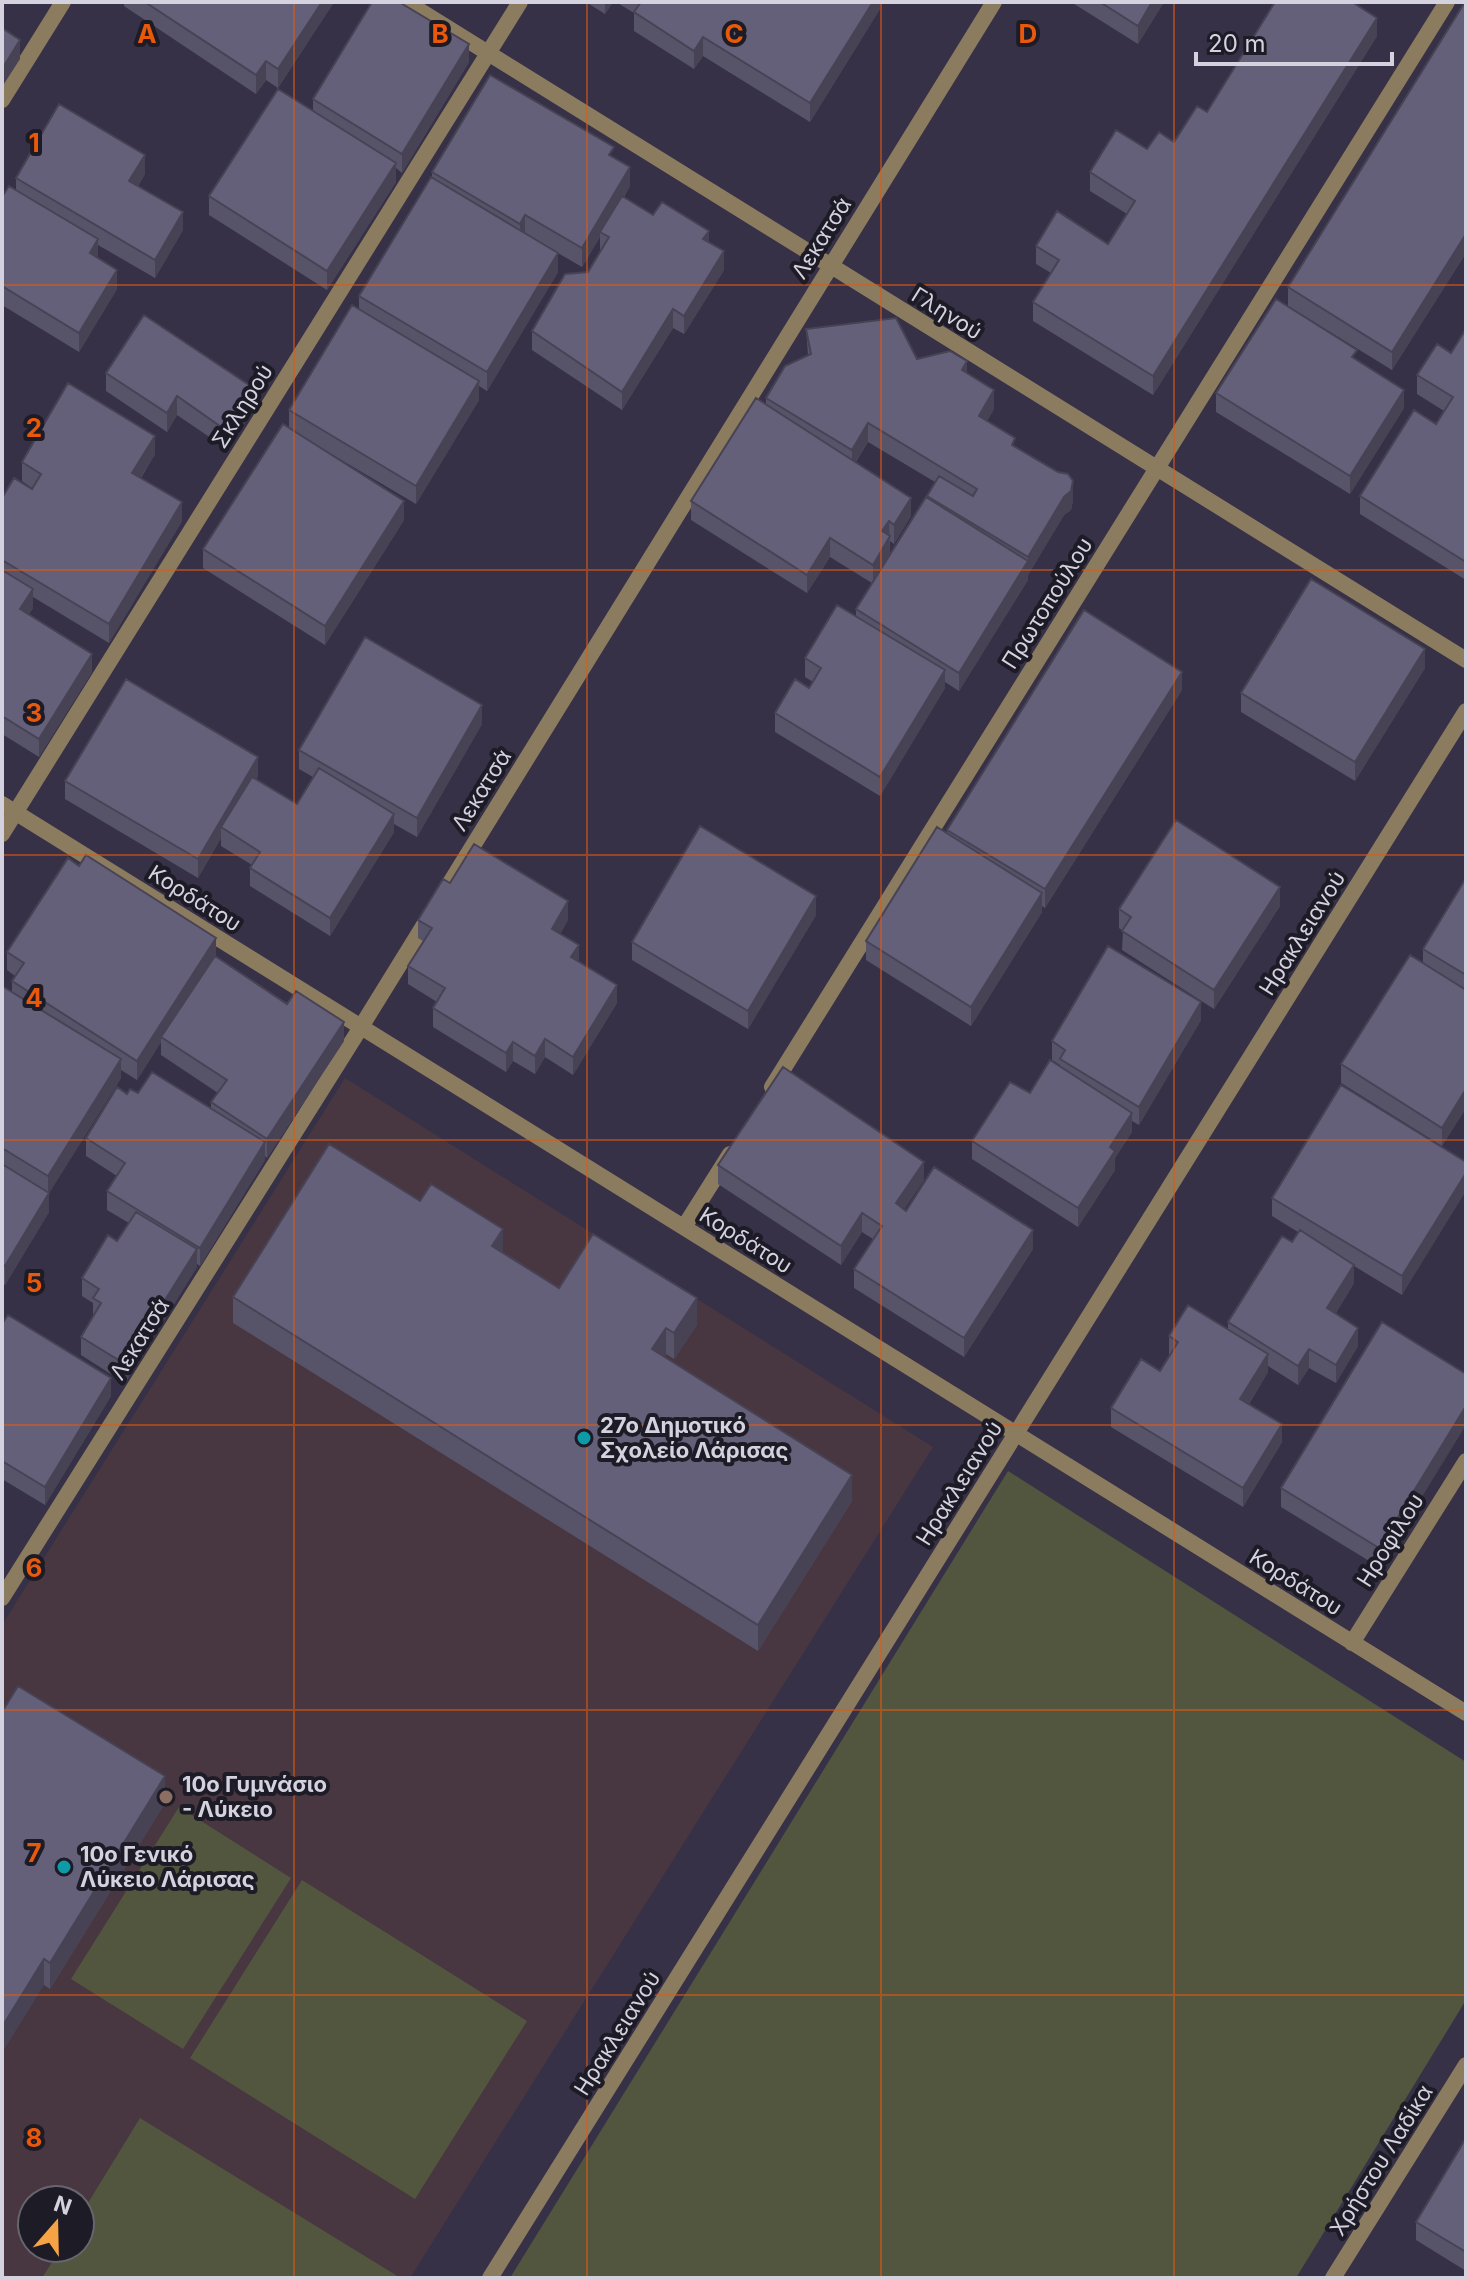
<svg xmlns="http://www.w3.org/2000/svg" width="1468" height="2280" viewBox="0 0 1468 2280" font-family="Inter,sans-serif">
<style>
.education{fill:#483741;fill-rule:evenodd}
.green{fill:#52563e}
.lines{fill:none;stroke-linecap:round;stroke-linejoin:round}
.minor{stroke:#8b7b5f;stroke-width:16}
.wall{fill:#575369;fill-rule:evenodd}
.shaded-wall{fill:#474355}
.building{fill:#65607a;stroke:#474355;stroke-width:2}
.grid{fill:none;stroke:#e8590c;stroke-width:2;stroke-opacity:0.55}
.culture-dot{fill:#0f9aa8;stroke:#1d1b25;stroke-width:3}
.education-dot{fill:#8d6e63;stroke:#1d1b25;stroke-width:3}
.labels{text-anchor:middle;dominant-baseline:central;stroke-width:8;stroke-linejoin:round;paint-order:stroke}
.street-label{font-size:22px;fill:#d5d2e0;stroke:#1d1b25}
.poi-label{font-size:22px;font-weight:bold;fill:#d5d2e0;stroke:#1d1b25;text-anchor:start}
.grid-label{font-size:26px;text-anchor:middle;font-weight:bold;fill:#e8590c;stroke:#1d1b25;stroke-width:8;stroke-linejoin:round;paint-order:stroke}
</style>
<rect width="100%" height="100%" fill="#363147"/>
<!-- education -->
<path class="education" d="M345,1078L933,1447L410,2278H2V1625ZM32,2200H80V2248H32Z"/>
<!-- green -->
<path class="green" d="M1008,1471L1466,1762V2000L1296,2278H510Z
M179,1807L291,1878L183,2049L71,1979Z
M302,1880L527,2021L415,2199L190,2058Z
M140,2118L399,2277V2278H42L61,2248H80V2216Z"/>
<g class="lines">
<!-- minor -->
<path class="minor" d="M406,2L1466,660
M2,100L63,2
M2,804L1466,1713
M2,834L520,2
M772,1087L1447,2
M684,1227L730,1154
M2,1598L361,1027L994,2
M1352,1643L1466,1461
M490,2278L1466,711
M1333,2278L1466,2065"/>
</g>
<!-- wall -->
<path class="wall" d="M124,2H334L278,88L266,80L256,94L124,6Z
M586,2H613L605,14Z
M616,2H880V9L810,122L703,56L694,69L634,31V13Z
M1071,2H1164L1138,44Z
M1466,2V253L1392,370L1288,306V287Z
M1377,36L1153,395L1033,321V302L1051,273L1036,264V246L1108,244L1127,214L1090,191V172L1147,149L1174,142L1207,112Z
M469,62L402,173L396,168V182L327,290L209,215V196L313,111V99Z
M614,158L630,186L624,197L653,215L709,242L724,270L684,334L673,328L622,410L532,350V331L588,272L601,251L600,250V237L582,267L525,234L558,272L487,391L479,386V400L416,504L309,441L404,520L325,645L203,568V549L289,428V410L359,309V296L432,178V172Z
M145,174L138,186L183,230L155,278L98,245V258L117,289L79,352L2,305V197L16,190V178Z
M806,329L967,374L994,409L987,421L1073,500L1071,510L1064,515L1028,575V580L959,691L945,682V688L880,796L775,732V713L809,688L813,682L805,677V658L856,617V609L872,583L830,557L807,593L691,520V501L766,405V398L808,355ZM868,442L935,482L927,496V498L890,554V541L894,544L911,516L856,462Z
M1466,329V580L1360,514V496L1436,424L1444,411L1417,394V375L1451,353Z
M1357,360L1404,408L1350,494L1216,412V393Z
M106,373L255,407L227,449L177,415L167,432L106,391Z
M155,454L141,478L182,521L109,643L33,597V608L29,614L92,672L39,757L2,734V498L32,489V488L22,481V462Z
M1425,668L1355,781L1241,712V693Z
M1182,690L1045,908L1042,906V912L971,1026L866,960V941L947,833V830Z
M482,724L417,837L394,824V832L330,936L250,886V868L252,865L221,846V838L198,878L65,799V781L258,776L256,779L297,804L313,777L299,769V750Z
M1466,878V1108L1442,1146L1341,1083V1064L1423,963V949Z
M450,883L568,920L560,934L579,962L617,1003L573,1075L545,1057L535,1074L513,1061L506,1072L433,1027V1008L437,1002L408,984V966L423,941L418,938V920Z
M1280,906L1214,1009L1122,950L1123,931L1119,928V909Z
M816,915L748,1029L632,960V942Z
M7,952L216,956L344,1041L267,1158L265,1156V1160L200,1266L197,1264V1267L125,1383L81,1355V1337L93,1317V1303L82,1296V1278L117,1241L129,1223L107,1210V1191L117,1176L86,1156V1138L127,1094L138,1093L211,1108V1102L218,1093L161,1055V1042L137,1080L121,1070V1078L49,1193V1212L5,1285L2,1283V986L12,992V981L15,976L7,970Z
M1201,1020L1139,1125L1132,1121V1132L1115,1158V1170L1078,1227L972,1159V1141L1060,1067V1065L1052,1060V1041Z
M1466,1162L1402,1295L1354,1266V1283L1336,1313L1358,1346L1336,1383L1309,1368L1298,1385L1268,1366V1372L1249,1404L1282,1442L1243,1507L1111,1427V1408L1160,1371L1170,1356L1169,1355V1336L1228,1330V1322L1292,1242L1298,1232L1272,1216V1198Z
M718,1165L924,1180L904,1209L1033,1249L964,1357L854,1288V1269L873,1239L862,1232L841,1265L718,1184Z
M503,1252L559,1288L697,1325L674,1359L666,1354L664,1357L852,1501L758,1651L233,1323V1297Z
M2,1324L111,1396L45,1505L2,1479Z
M1466,1374L1379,1567L1281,1507V1488Z
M2,1712L165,1803L50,1989L44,1985Z
M1466,2138V2271L1416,2240V2222Z"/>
<!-- shaded-wall -->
<path class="shaded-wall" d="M322,2H334L278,88V69Z
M605,2H613L605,14Z
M873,2H880V9L810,122V103Z
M1152,2H1164L1138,44V26Z
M1377,18V36L1153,395V376Z
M703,37V56L694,69V51Z
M20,40V59L2,87V69Z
M469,44V62L402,173V154Z
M266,61V80L256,94V75Z
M145,155V174L129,199V181Z
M396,163V182L327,290V271Z
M630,167V186L602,233L600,232V237L582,267V248Z
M183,212V230L155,278V260Z
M525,215V234L520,242V224Z
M709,231V249L703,239Z
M1466,234V253L1392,370V352Z
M98,239V258L90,272V253Z
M724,251V270L684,334V316Z
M558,253V272L487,391V372Z
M117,270V289L79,352V333Z
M673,309V328L622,410V392Z
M967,361V379L962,370Z
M479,381V400L416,504V486Z
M255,389V407L227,449V431Z
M994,390V409L979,434V416Z
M1404,390V408L1350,494V476Z
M177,396V415L167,432V413Z
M868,423V442L852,468V450Z
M155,436V454L132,491V473Z
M1073,481V500L1071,510L1064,515L1028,575V580L959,691V673L1028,561V557Z
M911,498V516L894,544V525Z
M404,501V520L325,645V626Z
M182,502V521L109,643V624Z
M889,521L890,555L873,583V565L882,531Z
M830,538V557L807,593V575Z
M33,589V608L20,628V609Z
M1425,649V668L1355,781V762Z
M92,654V672L39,757V739Z
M945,670V688L880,796V777Z
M1182,672V690L1045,908V889Z
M482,705V724L417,837V818Z
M258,757V776L226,830L221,827V838L198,878V859Z
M394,814V832L330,936V918Z
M1280,887V906L1214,1009V990Z
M1042,893V912L971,1026V1007Z
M816,896V915L748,1029V1011Z
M568,901V920L552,948V929Z
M216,938V957L161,1037V1042L137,1080V1061Z
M579,945V963L571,957Z
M617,985V1003L573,1075V1057Z
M1201,1002V1020L1139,1125V1107Z
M344,1022V1041L267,1158V1139Z
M545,1039V1057L535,1074V1056Z
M513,1042V1061L506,1072V1053Z
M121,1059V1078L48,1195V1176Z
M1466,1089V1108L1442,1146V1128Z
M1132,1113V1132L1115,1158V1170L1078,1227V1208L1110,1147Z
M265,1142V1160L200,1266V1248Z
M924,1162V1180L896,1222V1203Z
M1466,1173V1191L1402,1295V1276Z
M49,1193V1212L5,1285V1266Z
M862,1213V1232L841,1265V1246Z
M503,1229V1255L492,1246Z
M1033,1230V1249L964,1357V1338Z
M197,1249V1267L125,1383V1364Z
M1354,1265V1283L1327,1327V1308Z
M697,1298V1325L674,1359V1333Z
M666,1328V1354L652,1375V1349Z
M1358,1328V1346L1336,1383V1365Z
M1309,1349V1368L1298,1385V1366Z
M1268,1354V1372L1240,1418V1399Z
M111,1378V1396L45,1505V1487Z
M1466,1406V1425L1379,1567V1548Z
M1282,1424V1442L1243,1507V1488Z
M852,1475V1501L758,1651V1625Z
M165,1776V1803L50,1989V1963Z
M44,1959V1985L2,2053V2027Z"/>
<!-- building -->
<path class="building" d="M145,2H322L278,69L266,61L256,75Z
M372,2H399L469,44L402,154L313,99Z
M641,2H873L810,103L703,37L694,51L634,12Z
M1100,2H1152L1138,26Z
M1275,2H1352L1377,18L1153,376L1033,302L1059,260L1036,246L1057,211L1108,244L1135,201L1090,172L1116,130L1147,149L1159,132L1174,142L1197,106L1207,112Z
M1465,2L1466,234L1392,352L1288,287Z
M2,28L20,40L2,69Z
M490,75L614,147L609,155L630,167L582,248L525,215L520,224L432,172Z
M278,89L396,163L327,271L209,196Z
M59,104L145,155L129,181L183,212L155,260L16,178Z
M431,177L558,253L487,372L359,296Z
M9,186L98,239L90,253L117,270L79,333L2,286V197Z
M622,196L653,215L662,202L709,231L703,239L724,251L684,316L673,309L622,392L532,331L565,274L588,272L609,237L600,232Z
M1276,299L1357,350L1352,357L1404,390L1350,476L1216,393Z
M352,305L479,381L416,486L289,410Z
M144,315L255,389L227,431L177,396L167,413L106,373Z
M896,318L917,359L950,351L967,361L962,370L994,390L979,416L1015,438L1012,445L1058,472L1068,474L1073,481L1071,491L1064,497L1028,557L927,496L939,476L973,496L977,489L868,423L852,450L766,398L785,366L811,354L806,329Z
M1466,329V562L1360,496L1414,410L1436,424L1453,397L1417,375L1437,344L1451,353Z
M68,383L155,436L132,473L182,502L109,624L2,560V498L14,478L32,489L41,474L22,462Z
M756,398L911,498L894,525L889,521L882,531L890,536L873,565L830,538L807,575L691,501Z
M283,424L404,501L325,626L203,549Z
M926,497L1028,561L959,673L856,609Z
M2,570L33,589L20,609L92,654L39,739L2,716Z
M1311,579L1425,649L1355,762L1241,693Z
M837,605L945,670L880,777L775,713L795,679L809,688L821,668L805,658Z
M1084,610L1182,672L1045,889L947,830Z
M365,637L482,705L417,818L299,750Z
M126,679L258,757L198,859L65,781Z
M319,768L394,814L330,918L250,868L260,852L221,827L252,777L297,804Z
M1176,820L1280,887L1214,990L1122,931L1131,917L1119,909Z
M700,826L816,896L748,1011L632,942Z
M937,827L1042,893L971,1007L866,941Z
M474,844L568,901L552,929L579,945L571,957L617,985L573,1057L545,1039L535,1056L513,1042L506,1053L433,1008L445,988L408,966L432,928L418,920L443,879L450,883Z
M86,855L216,938L137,1061L12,981L24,963L7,952L68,858L79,866Z
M1466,878V975L1423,949Z
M1108,946L1201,1002L1139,1107L1060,1059L1065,1050L1052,1041Z
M1410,955L1466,990V1089L1442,1128L1341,1064Z
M215,956L287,1004L296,991L344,1022L267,1139L211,1102L227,1080L161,1037Z
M2,986L121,1059L48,1176L2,1148Z
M1050,1060L1132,1113L1110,1147L1115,1151L1078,1208L972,1141L1010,1082L1030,1093Z
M783,1067L924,1162L896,1203L906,1211L934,1167L1033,1230L964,1338L854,1269L882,1226L862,1213L841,1246L718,1165Z
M152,1072L265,1142L200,1248L107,1191L125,1163L86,1138L117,1087L127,1094L130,1089L138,1093Z
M1341,1085L1466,1162V1173L1402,1276L1272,1198Z
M329,1144L420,1201L431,1184L503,1229L492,1246L559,1288L593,1234L697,1298L674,1333L666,1328L652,1349L852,1475L758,1625L233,1297Z
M2,1164L49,1193L5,1266L2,1264Z
M136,1212L197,1249L125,1364L81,1337L101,1303L93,1298L99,1289L82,1278L108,1235L117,1241Z
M1300,1230L1354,1265L1327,1308L1358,1328L1336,1365L1309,1349L1298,1366L1228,1322L1282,1236L1292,1242Z
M1188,1305L1268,1354L1240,1399L1282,1424L1243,1488L1111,1408L1141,1359L1160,1371L1178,1342L1169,1336Z
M8,1315L111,1378L45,1487L2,1461V1324Z
M1382,1322L1466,1374V1406L1379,1548L1281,1488Z
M18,1686L165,1776L50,1963L44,1959L2,2027V1712Z
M1466,2138V2252L1416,2222Z"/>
<!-- grid -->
<path class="grid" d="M294,2V2278M587,2V2278M881,2V2278M1174,2V2278M2,285H1466M2,570H1466M2,855H1466M2,1140H1466M2,1425H1466M2,1710H1466M2,1995H1466"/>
<!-- markers -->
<g class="culture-dot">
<circle cx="584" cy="1438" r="8"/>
<circle cx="64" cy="1867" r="8"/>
</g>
<circle class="education-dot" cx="166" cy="1797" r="8"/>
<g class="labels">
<!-- street labels -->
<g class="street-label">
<text transform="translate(821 238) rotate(-58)">Λεκατσά</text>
<text transform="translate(947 313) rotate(32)">Γληνού</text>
<text transform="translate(242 406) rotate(-58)">Σκληρού</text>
<text transform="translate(1047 603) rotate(-58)">Πρωτοπούλου</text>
<text transform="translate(481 790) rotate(-58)">Λεκατσά</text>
<text transform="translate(195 898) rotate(32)">Κορδάτου</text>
<text transform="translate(1302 933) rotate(-58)">Ηρακλειανού</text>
<text transform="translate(746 1240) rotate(32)">Κορδάτου</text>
<text transform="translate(139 1339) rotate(-58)">Λεκατσά</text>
<text transform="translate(959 1483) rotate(-58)">Ηρακλειανού</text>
<text transform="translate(1390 1540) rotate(-58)">Ηροφίλου</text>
<text transform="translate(1296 1582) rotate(32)">Κορδάτου</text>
<text transform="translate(617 2033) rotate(-58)">Ηρακλειανού</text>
<text transform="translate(1381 2160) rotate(-58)">Χρήστου Λαδίκα</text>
</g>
<!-- poi labels -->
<g class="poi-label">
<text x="600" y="1425">27ο Δημοτικό<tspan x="600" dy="25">Σχολείο Λάρισας</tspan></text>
<text x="182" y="1784">10ο Γυμνάσιο<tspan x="182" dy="25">- Λύκειο</tspan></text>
<text x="80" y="1854">10ο Γενικό<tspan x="80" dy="25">Λύκειο Λάρισας</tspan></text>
</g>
</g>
<g class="grid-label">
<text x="147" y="43">A</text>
<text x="440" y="43">B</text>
<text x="734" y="43">C</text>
<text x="1028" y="43">D</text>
<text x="34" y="152">1</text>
<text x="34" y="437">2</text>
<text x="34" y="722">3</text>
<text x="34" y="1007">4</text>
<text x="34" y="1292">5</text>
<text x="34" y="1577">6</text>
<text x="34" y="1862">7</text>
<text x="34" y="2147">8</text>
</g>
<!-- border -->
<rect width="1468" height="2280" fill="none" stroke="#d5d2e0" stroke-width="8"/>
<!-- north arrow -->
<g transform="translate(56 2224) rotate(20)"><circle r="38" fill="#1d1b25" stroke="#676470" stroke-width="2"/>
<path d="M0-6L14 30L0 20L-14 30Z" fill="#f5a345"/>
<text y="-12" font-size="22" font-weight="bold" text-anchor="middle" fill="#d5d2e0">N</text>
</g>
<!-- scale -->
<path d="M1196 52v12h196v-12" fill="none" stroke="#d5d2e0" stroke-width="4"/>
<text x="1208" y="52" font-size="24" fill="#d5d2e0" stroke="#1d1b25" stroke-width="6" paint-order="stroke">20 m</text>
</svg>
